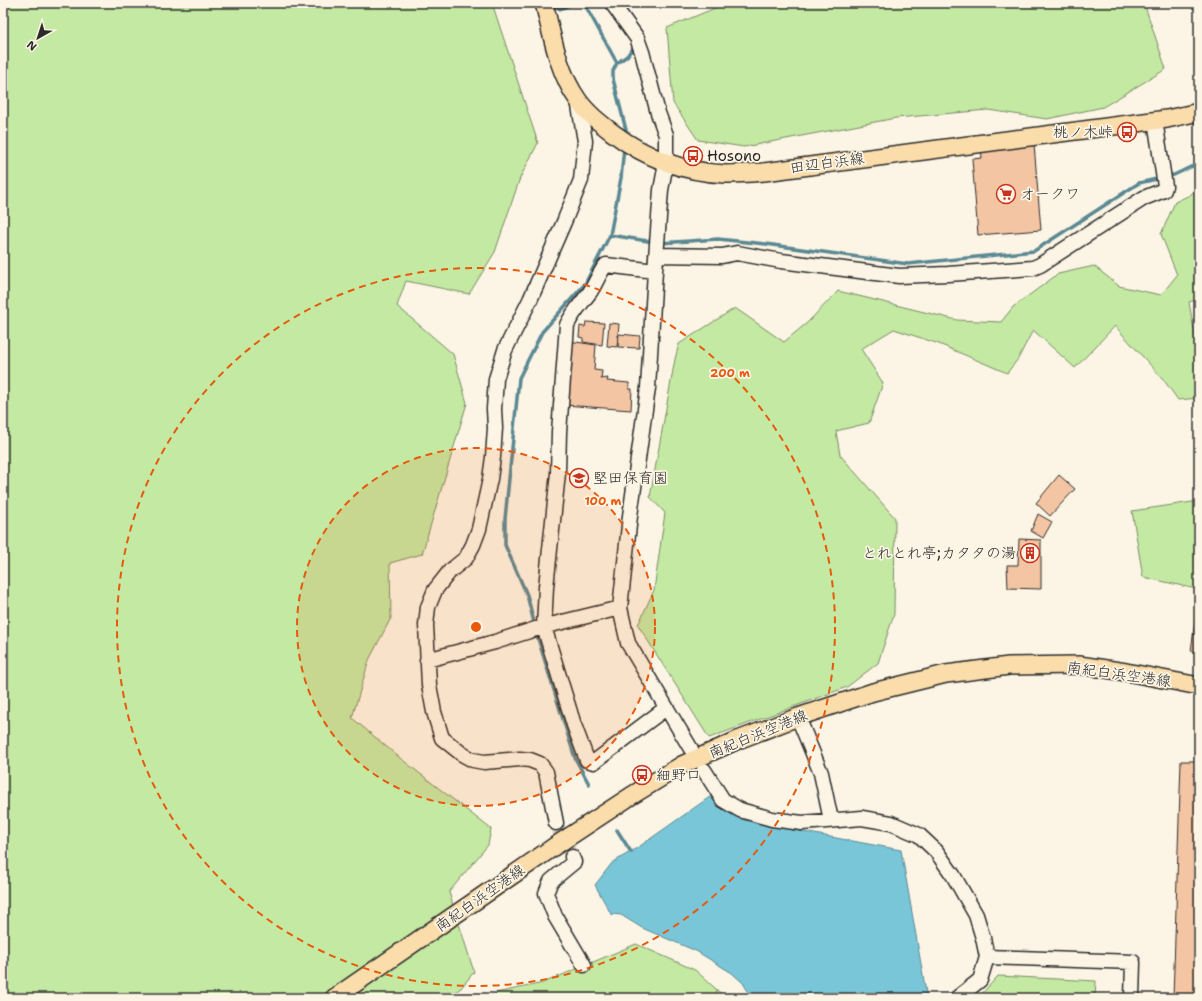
<svg xmlns="http://www.w3.org/2000/svg" width="1202" height="1001" viewBox="0 0 1202 1001" font-family="'Shantell Sans','Klee One',sans-serif">
<style>
.green{fill:#c4e9a2;stroke:#788a66}
.water{fill:#79c6d8;stroke:#5a8893}
.lines{fill:none;stroke-linecap:round;stroke-linejoin:round}
.stream{stroke:#5a8893;stroke-width:3.5}
.building{fill:#f4c5a3;stroke:#2b2b2b}
.minor-tunnel{stroke:#d2cdc0;stroke-width:14;stroke-dasharray:14 7;stroke-linecap:butt}
.minor-casing{stroke:#2b2b2b;stroke-width:17}
.major-casing{stroke:#2b2b2b;stroke-width:20}
.minor{stroke:#fcf5e5;stroke-width:14}
.major{stroke:#fbddab;stroke-width:17}
.ring{fill:none;stroke:#e8590c;stroke-width:2;stroke-dasharray:7 5}
.labels{text-anchor:middle;dominant-baseline:central;stroke-width:3.5;stroke-linejoin:round;paint-order:stroke}
.poi-label{font-size:15px;fill:#2b2b2b;stroke:#fcf5e5;text-anchor:start}
.street-label{font-size:15px;fill:#2b2b2b;stroke:#fcf5e5}
.centre{fill:#e8590c;stroke:#fcf5e5;stroke-width:2}
.ring-label{font-size:12px;text-anchor:middle;font-weight:bold;fill:#e8590c;stroke:#fcf5e5;stroke-width:3.5;stroke-linejoin:round;paint-order:stroke}
</style>
<rect width="100%" height="100%" fill="#fcf5e5"/>
<filter id="ink" filterUnits="userSpaceOnUse"><feTurbulence type="fractalNoise" baseFrequency=".025" numOctaves="2"/><feDisplacementMap in="SourceGraphic" scale="8" xChannelSelector="R" yChannelSelector="G"/><feConvolveMatrix kernelMatrix="1 2 1 2 8 2 1 2 1" color-interpolation-filters="sRGB"/></filter>
<g filter="url(#ink)">
<!-- green -->
<path class="green" d="M3,3H492L538,143L520,178L495,252L469,294L406,281L397,306L453,354L467,403L422,554L390,563L391,618L369,660L352,718L400,758L491,829L488,845L449,892L474,972L461,988L447,998H294L292,997L290,998H3Z
M727,3H1144L1166,69L1103,107L1047,119L988,110L896,118L744,147L698,140L673,103L667,28Z
M1199,187V299L1189,302L1199,359V398L1178,400L1163,379L1115,326L1075,368L1033,330L1018,359L1007,373L939,344L894,329L861,349L883,383L869,423L836,431L840,455L895,518L894,614L878,663L847,687L709,738L638,625L654,590L665,513L650,497L675,359L679,344L735,308L784,342L808,322L838,291L957,320L1001,322L1013,307L1058,274L1094,266L1119,286L1161,295L1177,275L1161,234L1175,202L1190,195Z
M1199,501V589H1196L1143,577L1132,511Z
M636,944L695,970L726,998H491L496,993L543,983Z
M998,976L1096,981L1095,998H978Z"/>
<!-- water -->
<path class="water" d="M711,796L720,807L736,814L782,828L901,850L927,998H752L743,983L732,973L696,951L642,928L621,915L611,914L595,885L612,863L640,846Z"/>
<g class="lines">
<!-- stream -->
<path class="stream" d="M553,3L560,9L575,3
M584,3L617,63
M625,135L626,130L613,79V71L617,63L627,56L634,46
M1167,176L1174,175L1199,163
M610,235L621,178L624,147
M660,243L718,239L766,244L908,264L1034,251L1139,183L1161,178
M535,626L527,595L505,545V519L519,378L542,332L585,284L610,235L654,242
M536,632L575,758L589,784
M617,830L631,852"/>
</g>
<!-- building -->
<path class="building" d="M1034,144L1041,230L978,235L972,159L982,158L981,148Z
M586,322L604,323L602,345L583,342V338L579,337L580,326L585,327Z
M609,323L619,324L617,347L607,346Z
M619,334L640,336L639,348L618,347Z
M569,341L596,345L594,370L602,371L601,379L608,378L607,381L629,383V389H632L631,410L564,405Z
M1059,475L1075,489L1050,516L1036,503Z
M1038,514L1052,522L1043,538L1031,531Z
M1019,539L1041,540V589L1008,588L1007,565H1018Z
M1195,622L1199,623V652L1191,651Z
M1181,761H1199V997H1173Z"/>
<g class="lines">
<!-- minor-tunnel -->
<path class="minor-tunnel" d="M556,823L572,857"/>
<defs>
<path id="minor" d="M612,3L637,38L642,52L658,113L666,135V163L661,190L655,271L648,388L630,516L620,608L628,643L691,749
M656,255L722,256L737,253L781,261L899,276L948,274L1033,268L1040,265L1144,198L1164,190L1165,186L1155,120
M655,271L606,265C599,273 596,283 590,292C582,303 573,312 567,325L559,432L558,473L546,587L544,627L574,725L587,760L594,762L666,708
M427,660L495,642L542,627L620,608
M798,717L821,773L831,820
M704,770L723,800L740,810L772,819L802,823L862,818L891,823L919,835L936,851L953,875L976,915L983,938L987,957L980,980L957,998
M556,823L546,772L540,764L530,760L520,759L484,762L473,760L462,754L442,738L434,712L429,685L426,625L428,607L435,590L450,571L466,558L473,545L479,529L490,479L493,457L495,428L494,409L496,379L505,350L530,300L564,222L581,180L585,141L578,100
M572,857L574,862L551,881L546,893L555,916L584,965
M987,957L1133,962L1132,998"/>
<path id="major" d="M544,3C552,35 558,72 578,100C587,113 600,123 613,133C646,158 683,172 725,174C738,174 751,173 764,172L1167,119L1199,112
M334,998L555,846L631,796L682,765L738,740L798,717L873,692L946,674L1009,666L1079,665L1126,672L1199,686"/>
</defs>
<!-- minor casing -->
<use href="#minor" class="minor-casing"/>
<!-- major casing -->
<use href="#major" class="major-casing"/>
<!-- minor -->
<use href="#minor" class="minor"/>
<!-- major -->
<use href="#major" class="major"/>
</g>
</g>
<!-- distance rings -->
<circle cx="476" cy="627" r="179" fill="#e8590c" fill-opacity=".12"/>
<g class="ring">
<circle cx="476" cy="627" r="179"/>
<circle cx="476" cy="627" r="359"/>
</g>
<!-- icons -->
<defs>
<symbol id="bus-ring" viewBox="-11 -11 22 22"><circle r="9.5" fill="#fcf5e5" stroke="#c8321e" stroke-width="1.5"/><path d="M-5-6H5V4H4V6H2V4H-2V6H-4V4H-5ZM-3.5-4V0h7V-4ZM-3.5 1.2v1.5H-2V1.2ZM2 1.2v1.5H3.5V1.2Z" fill="#c8321e"/></symbol>
<symbol id="supermarket-ring" viewBox="-11 -11 22 22"><circle r="9.5" fill="#fcf5e5" stroke="#c8321e" stroke-width="1.5"/><path d="M-6-5.5h2.5l.6 2H6L4.5 2H-2.5L-4.4-4H-6ZM-1.5 3.2a1.3 1.3 0 1 0 .1 0ZM3 3.2a1.3 1.3 0 1 0 .1 0Z" fill="#c8321e"/></symbol>
<symbol id="school-ring" viewBox="-11 -11 22 22"><circle r="9.5" fill="#fcf5e5" stroke="#c8321e" stroke-width="1.5"/><path d="M0-5L7-2L0 1L-7-2ZM-4 1L0 2.5L4 1V4Q0 6-4 4Z" fill="#c8321e"/></symbol>
<symbol id="building-ring" viewBox="-11 -11 22 22"><circle r="9.5" fill="#fcf5e5" stroke="#c8321e" stroke-width="1.5"/><path d="M-4-6H4V6H1V3H-1V6H-4ZM-2.5-4.3h1.7v1.8h-1.7ZM.8-4.3h1.7v1.8H.8ZM-2.5-1h1.7V.8h-1.7ZM.8-1h1.7V.8H.8Z" fill="#c8321e"/></symbol>
</defs>
<g fill-rule="evenodd">
<use href="#bus-ring" x="1116" y="121" width="22" height="22"/>
<use href="#bus-ring" x="682" y="145" width="22" height="22"/>
<use href="#supermarket-ring" x="995" y="183" width="22" height="22"/>
<use href="#school-ring" x="568" y="467" width="22" height="22"/>
<use href="#building-ring" x="1019" y="542" width="22" height="22"/>
<use href="#bus-ring" x="631" y="764" width="22" height="22"/>
</g>
<g class="labels">
<!-- poi labels -->
<g class="poi-label">
<text x="1113" y="132" text-anchor="end">桃ノ木峠</text>
<text x="707" y="156">Hosono</text>
<text x="1020" y="194">オークワ</text>
<text x="593" y="478">堅田保育園</text>
<text x="1016" y="553" text-anchor="end">とれとれ亭;カタタの湯</text>
<text x="656" y="775">細野口</text>
</g>
<!-- street labels -->
<g class="street-label">
<text transform="translate(827 163) rotate(-8)">田辺白浜線</text>
<text transform="translate(1119 674) rotate(8)">南紀白浜空港線</text>
<text transform="translate(758 734) rotate(-22)">南紀白浜空港線</text>
<text transform="translate(480 898) rotate(-35)">南紀白浜空港線</text>
</g>
</g>
<circle cx="476" cy="627" r="6" class="centre"/>
<g class="ring-label">
<text x="730" y="377">200 m</text>
<text x="603" y="505">100 m</text>
</g>
<!-- margin -->
<rect width="1202" height="1001" fill="none" stroke="#fcf5e5" stroke-width="16"/>
<rect x="8" y="8" width="1186" height="985" fill="none" stroke="#2b2b2b" stroke-width="1.5" filter="url(#ink)"/>
<!-- north arrow -->
<g transform="translate(38 38) rotate(219)" stroke="#fcf5e5" stroke-width="3" paint-order="stroke">
<path d="M0-3L7 15L0 10L-7 15Z" fill="#2b2b2b"/>
<text y="-6" font-size="11" font-weight="bold" text-anchor="middle" fill="#2b2b2b">N</text>
</g>
</svg>
